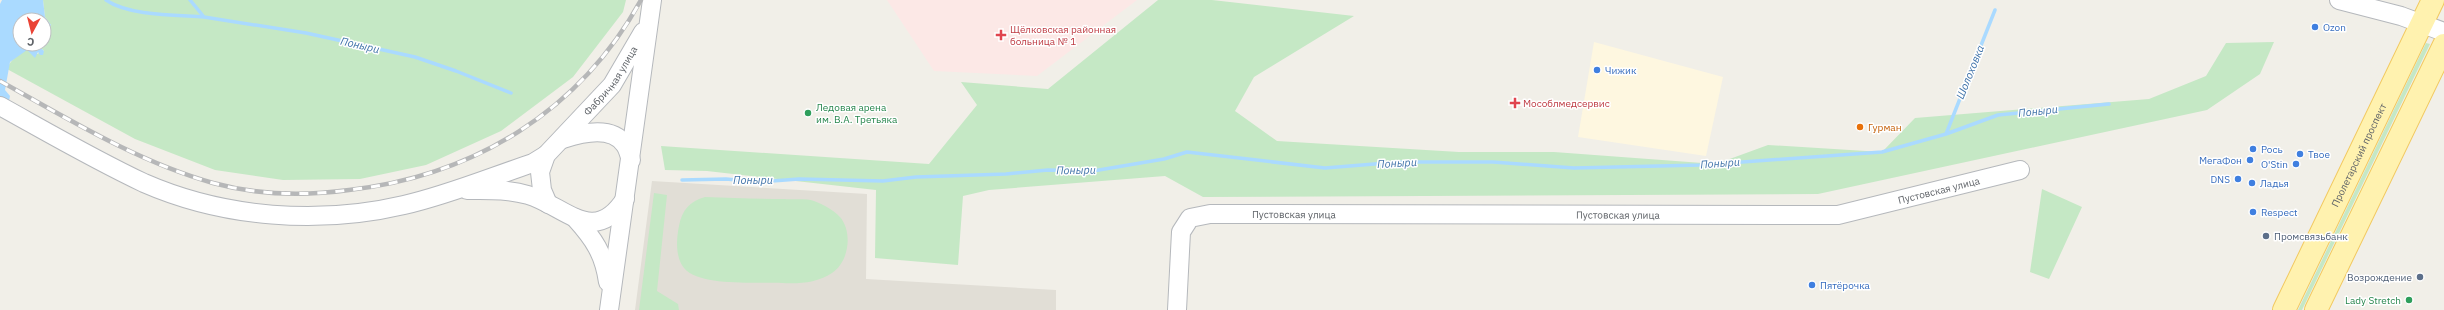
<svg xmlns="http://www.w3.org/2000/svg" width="2444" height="310" viewBox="0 0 2444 310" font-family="'IBM Plex Sans',sans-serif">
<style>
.commercial{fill:#fef7e0}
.education{fill:#e1ded6}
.medical{fill:#fce8e6}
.green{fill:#c5e8c5}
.water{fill:#aadaff}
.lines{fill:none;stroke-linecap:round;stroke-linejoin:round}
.stream{stroke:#aadaff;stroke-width:3.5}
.minor-casing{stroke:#b5b8bc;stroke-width:20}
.major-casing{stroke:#f2c960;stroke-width:24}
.minor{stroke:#fff;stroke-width:18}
.major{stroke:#fff2af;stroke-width:22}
.rail-casing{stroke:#b6b7b8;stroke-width:4.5}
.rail{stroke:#fff;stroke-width:3;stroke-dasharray:9;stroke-linecap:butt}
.shop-dot{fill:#3f7fe0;stroke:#fff;stroke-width:1.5}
.health-dot{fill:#e0444e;stroke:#fff;stroke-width:1.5}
.leisure-dot{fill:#2e9e5b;stroke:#fff;stroke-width:1.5}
.food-dot{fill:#e8710a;stroke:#fff;stroke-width:1.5}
.service-dot{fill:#5c6f8a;stroke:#fff;stroke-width:1.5}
.labels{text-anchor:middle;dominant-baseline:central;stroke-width:3;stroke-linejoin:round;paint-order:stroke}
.shop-label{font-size:10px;fill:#366cbe;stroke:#fff;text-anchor:start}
.health-label{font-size:10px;fill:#be3a42;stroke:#fff;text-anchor:start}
.street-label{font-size:10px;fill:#5f6368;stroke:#fff}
.leisure-label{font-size:10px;fill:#27864d;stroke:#fff;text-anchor:start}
.food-label{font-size:10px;fill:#c56008;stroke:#fff;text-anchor:start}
.service-label{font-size:10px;fill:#4e5e75;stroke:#fff;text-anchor:start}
.water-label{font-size:11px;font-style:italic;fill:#4174aa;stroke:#fff}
</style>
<rect width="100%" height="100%" fill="#f1efe8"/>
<!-- commercial -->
<path class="commercial" d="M1594,42L1723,77L1706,156L1578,137Z"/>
<!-- education -->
<path class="education" d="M652,181L867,194L866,279L1056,290V310H635Z"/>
<!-- medical -->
<path class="medical" d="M887,0H1137L1037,76L934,71Z"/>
<!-- green -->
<path class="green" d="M43,0H626L623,12L573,77L501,131L426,165L360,179L283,180L215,170L135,139L7,69C10,61 18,53 27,50L37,54L44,51L37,44H44V22L46,27L51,25L45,17Z
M1158,0H1212L1354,16L1254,77L1235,111L1277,141L1459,152H1554L1716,164L1768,145L1882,152L1915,118L2149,99L2206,76L2226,43L2274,42L2260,74L2207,110L1818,194L1203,197L1165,176L989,190L963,196L958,265L875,258L876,190L707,171L665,170L661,146L929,164L977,105L961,82L1048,89Z
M2426,43L2430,44L2302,310H2298Z
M2042,189L2082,207L2049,279L2030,272Z
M654,193L667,195L657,291L678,304L679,310H639Z
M705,197C732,198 758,199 784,199C793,200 806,198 814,201C822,204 834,210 840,217C853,232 849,262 832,273C817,283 799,284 782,283C759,282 705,286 687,271C675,261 676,240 679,226C682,210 690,201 705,197Z"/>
<!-- water -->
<path class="water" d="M2,0H43L45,17L51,25L49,27H45L41,19L20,20V44H37L44,51L43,55H40L38,52L35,58L27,50L10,62L5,90L10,96L9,101L0,102V4Z"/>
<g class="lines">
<!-- stream -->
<path class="stream" d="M106,0C129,16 176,15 204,17
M190,0L204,17L306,33L415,57L456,71L511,93
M1946,134L1995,10
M682,180L726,179L758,182L799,179L883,181L916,177L1006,174L1048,170L1093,171L1164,159L1187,152L1325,168L1399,162H1493L1574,168L1701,165L1882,152L1946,134L1998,115L2109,104"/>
<defs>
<g id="minor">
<path d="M2339,0L2401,16L2444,32"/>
<path d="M0,106C47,132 95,160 144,183C224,218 319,225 404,205C448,195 491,177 533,163L546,155"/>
<path d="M563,139C581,133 612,125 625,145C628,149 629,155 631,160"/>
<path d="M467,190C487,190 508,189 528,195C565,206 594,247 625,199"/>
<path id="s1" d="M548,204L542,190L540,172L546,155L612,85L643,32"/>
<path d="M575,218C594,239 604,254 608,282"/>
<path d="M609,310L652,0"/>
<path id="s2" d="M1177,310L1181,232L1190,218L1210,214L1838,215L2020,170"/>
</g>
<g id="major">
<path id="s3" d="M2284,310L2433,0"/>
<path d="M2316,310L2444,45"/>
</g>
</defs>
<!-- minor casing -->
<use href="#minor" class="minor-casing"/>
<!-- major casing -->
<use href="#major" class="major-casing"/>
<!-- minor -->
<use href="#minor" class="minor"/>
<!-- major -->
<use href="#major" class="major"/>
<defs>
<path id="rail" d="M0,81C68,119 138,162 213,183C257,195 305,196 349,190C474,176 580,111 641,0"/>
</defs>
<!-- rail casing -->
<use href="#rail" class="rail-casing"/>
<!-- rail -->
<use href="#rail" class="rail"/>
</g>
<!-- markers -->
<g class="shop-dot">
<circle cx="2315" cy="27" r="4"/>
<circle cx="1597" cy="70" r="4"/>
<circle cx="2253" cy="149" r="4"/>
<circle cx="2300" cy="154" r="4"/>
<circle cx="2250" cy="160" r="4"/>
<circle cx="2296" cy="164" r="4"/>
<circle cx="2238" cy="179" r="4"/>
<circle cx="2252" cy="183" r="4"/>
<circle cx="2253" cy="212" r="4"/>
<circle cx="1812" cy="285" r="4"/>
</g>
<g class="health-dot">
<path d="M999 29h4v4h4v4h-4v4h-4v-4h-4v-4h4z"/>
<path d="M1513 97h4v4h4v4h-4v4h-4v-4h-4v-4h4z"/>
</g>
<g class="leisure-dot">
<circle cx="808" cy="113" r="4"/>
<circle cx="2409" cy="300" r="4"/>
</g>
<circle class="food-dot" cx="1860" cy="127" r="4"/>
<g class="service-dot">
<circle cx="2266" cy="236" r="4"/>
<circle cx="2420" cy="277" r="4"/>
</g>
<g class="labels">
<!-- shop labels -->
<g class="shop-label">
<text x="2323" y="27">Ozon</text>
<text x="1605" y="70">Чижик</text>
<text x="2261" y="149">Рось</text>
<text x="2308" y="154">Твое</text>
<text x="2242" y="160" text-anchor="end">МегаФон</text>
<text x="2288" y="164" text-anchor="end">O'Stin</text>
<text x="2230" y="179" text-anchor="end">DNS</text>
<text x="2260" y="183">Ладья</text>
<text x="2261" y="212">Respect</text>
<text x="1820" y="285">Пятёрочка</text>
</g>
<!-- health labels -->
<g class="health-label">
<text x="1010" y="29">Щёлковская районная<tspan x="1010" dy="12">больница № 1</tspan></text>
<text x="1523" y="103">Мособлмедсервис</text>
</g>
<!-- street labels -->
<g class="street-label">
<text stroke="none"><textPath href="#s1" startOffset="150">Фабричная улица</textPath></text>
<text stroke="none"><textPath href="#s3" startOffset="172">Пролетарский проспект</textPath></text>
<text stroke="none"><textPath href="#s2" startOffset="847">Пустовская улица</textPath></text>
<text stroke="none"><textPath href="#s2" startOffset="199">Пустовская улица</textPath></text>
<text stroke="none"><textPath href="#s2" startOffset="523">Пустовская улица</textPath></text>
</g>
<!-- leisure labels -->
<g class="leisure-label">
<text x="816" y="107">Ледовая арена<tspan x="816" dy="12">им. В.А. Третьяка</tspan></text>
<text x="2401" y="300" text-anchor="end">Lady Stretch</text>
</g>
<!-- food labels -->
<g class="food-label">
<text x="1868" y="127">Гурман</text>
</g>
<!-- service labels -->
<g class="service-label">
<text x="2274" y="236">Промсвязьбанк</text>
<text x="2412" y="277" text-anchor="end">Возрождение</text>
</g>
<!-- water labels -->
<g class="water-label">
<text transform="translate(360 45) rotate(13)">Поныри</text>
<text transform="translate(1970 72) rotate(-68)">Шолоховка</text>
<text transform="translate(2038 111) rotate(-6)">Поныри</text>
<text transform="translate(1397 163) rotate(-3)">Поныри</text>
<text transform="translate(1720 163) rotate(-4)">Поныри</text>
<text transform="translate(1076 170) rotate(-1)">Поныри</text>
<text x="753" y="180">Поныри</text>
</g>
</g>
<!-- north arrow -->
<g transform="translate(32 32) rotate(187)"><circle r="19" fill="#ffffff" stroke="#bfc1c3"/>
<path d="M0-3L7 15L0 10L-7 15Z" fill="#ea4335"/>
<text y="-6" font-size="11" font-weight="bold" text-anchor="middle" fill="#5f6368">С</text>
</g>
</svg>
